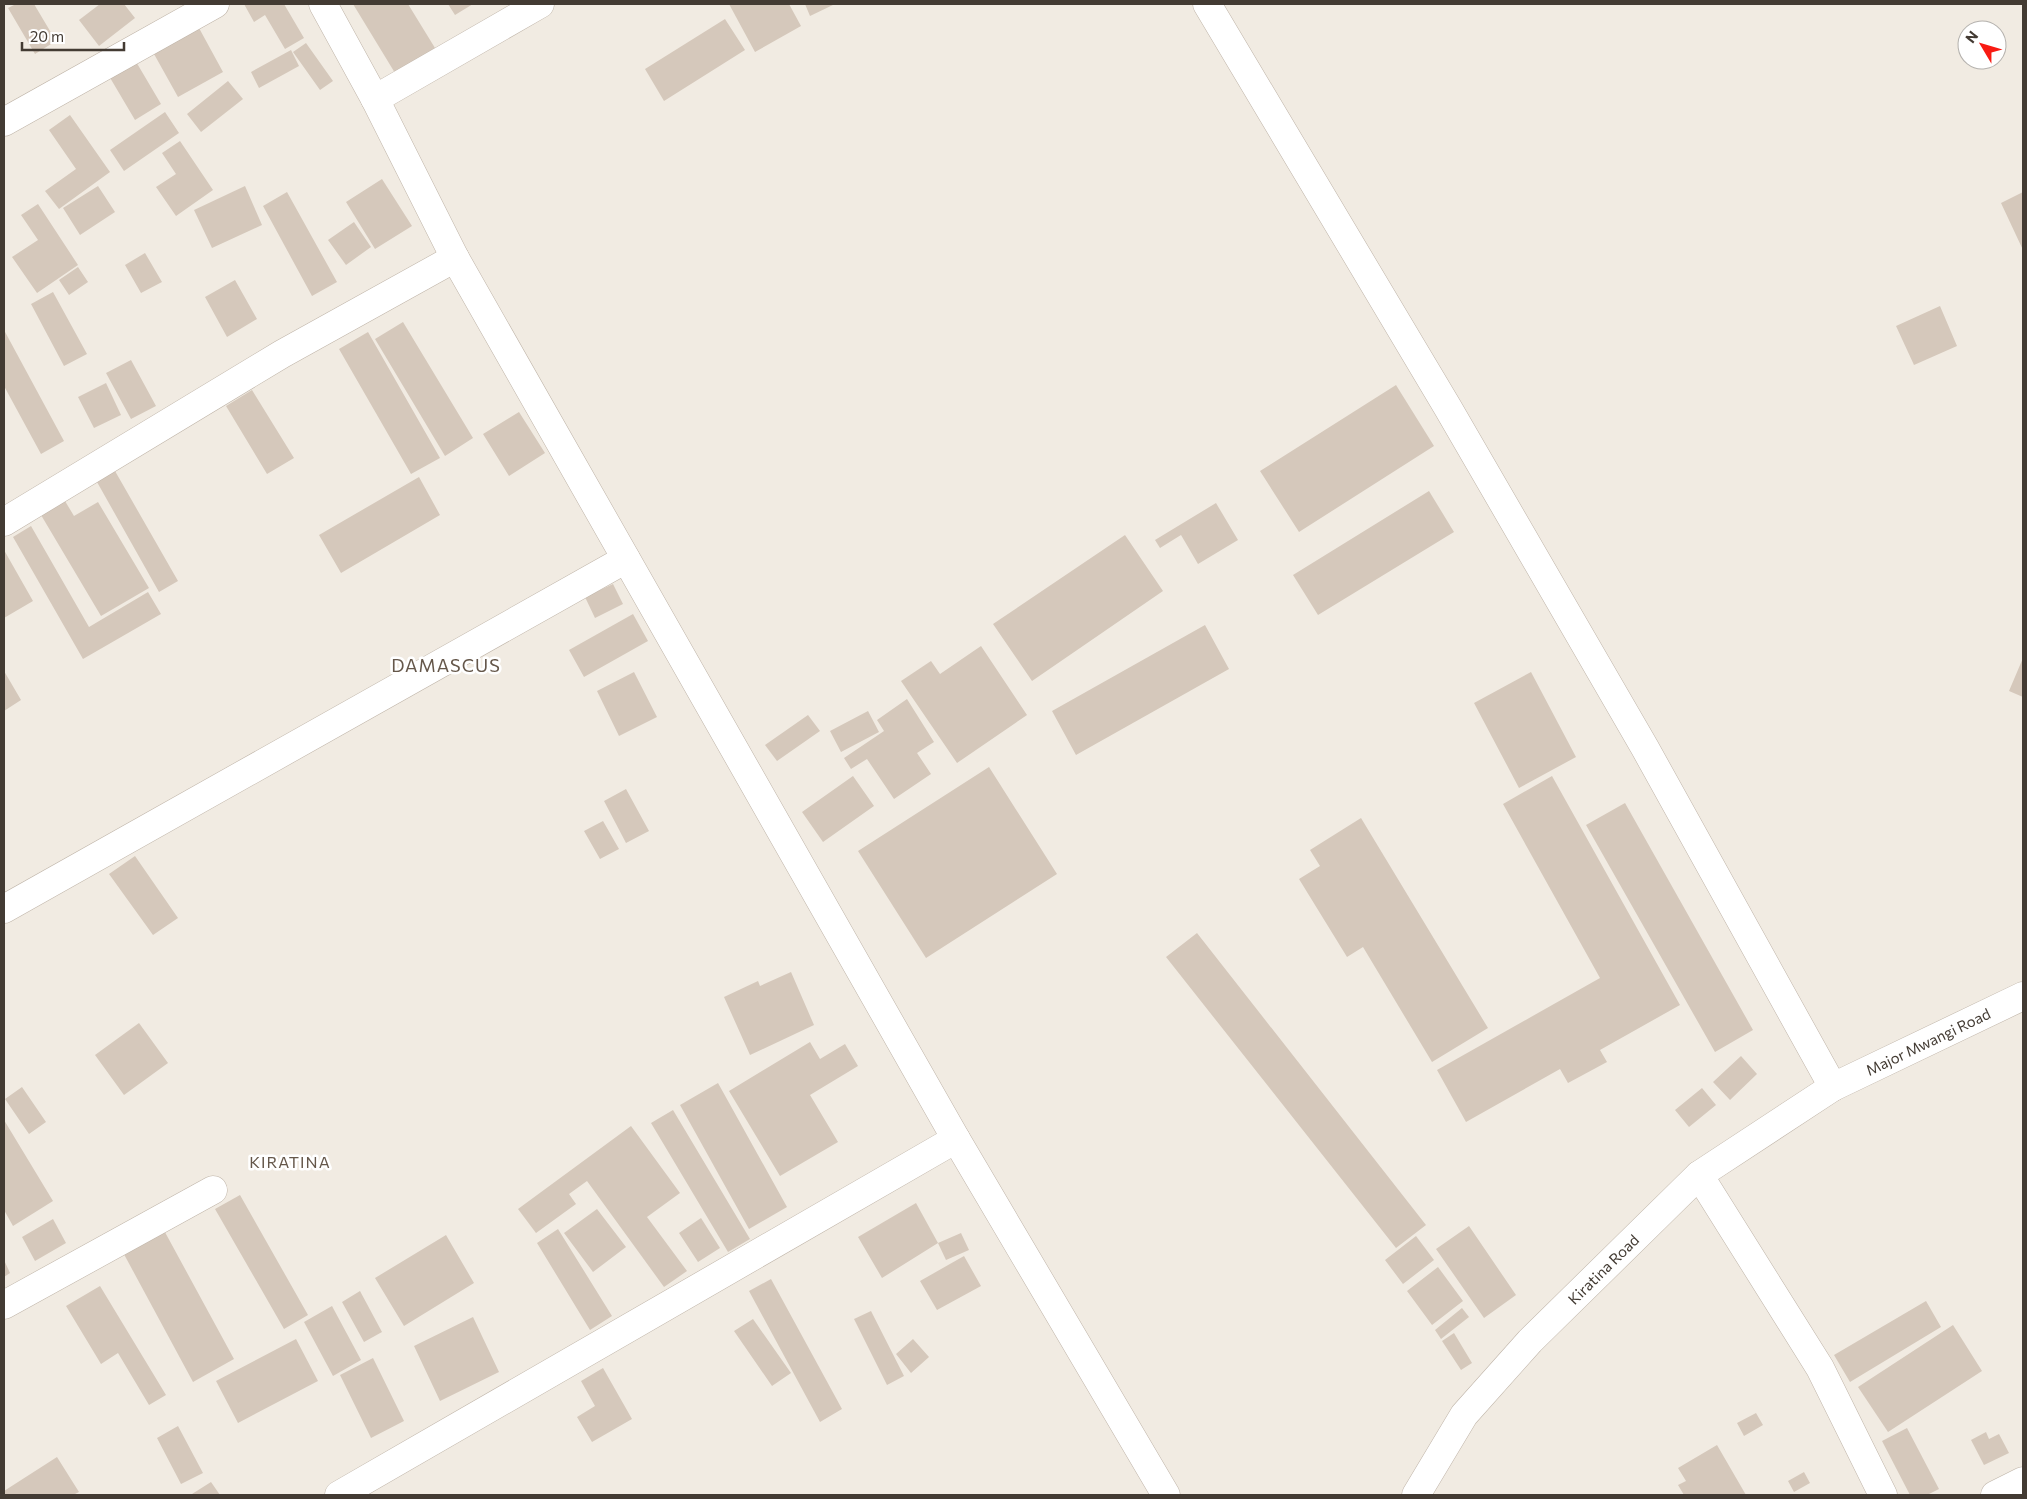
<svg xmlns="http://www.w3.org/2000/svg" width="2027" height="1499" viewBox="0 0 2027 1499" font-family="Commissioner,sans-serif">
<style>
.building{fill:#d5c8bb}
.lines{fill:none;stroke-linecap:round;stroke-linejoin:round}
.minor-casing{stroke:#bfb4a8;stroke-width:29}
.minor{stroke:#fff;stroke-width:28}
.labels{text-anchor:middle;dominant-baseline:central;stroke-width:5;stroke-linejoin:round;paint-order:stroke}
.street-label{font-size:15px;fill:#433b33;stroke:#fff}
.neighbourhood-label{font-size:16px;letter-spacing:1px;fill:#65574a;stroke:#fff}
.quarter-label{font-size:18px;letter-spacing:1px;fill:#65574a;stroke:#fff}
</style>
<rect width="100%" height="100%" fill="#f1ebe2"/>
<!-- building -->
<path class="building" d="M16,4H34L56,41L35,54L8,8Z
M100,4H124L135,18L99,46L79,20Z
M244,4H284L304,38L285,49L265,15L254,22Z
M353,4H408L435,48L395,73Z
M448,4H473L455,15Z
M729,4H789L801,26L755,52Z
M805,4H835L810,16Z
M725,19L745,50L664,101L645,69Z
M199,28L223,72L178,97L154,54Z
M306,43L333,81L320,90L293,52Z
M291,50L299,66L259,88L251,72Z
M135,60L161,104L135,120L109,76Z
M228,81L243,99L201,132L187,114Z
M165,112L179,133L124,171L110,150Z
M70,115L110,172L59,209L45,191L76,169L49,130Z
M180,141L213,190L176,216L156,187L176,174L162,153Z
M382,179L412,226L375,249L346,202Z
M98,186L115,212L80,235L63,208Z
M245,186L262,225L212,248L194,210Z
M287,192L337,282L312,296L263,206Z
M2023,192V250L2001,203Z
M38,204L78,265L37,293L12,257L38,240L21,215Z
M354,222L371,247L346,265L328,240Z
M145,253L162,282L141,293L125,265Z
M78,267L88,282L69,295L59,280Z
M235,280L257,319L227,337L205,297Z
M53,292L87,354L64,366L31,304Z
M1940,306L1957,346L1914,365L1896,326Z
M403,322L473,438L445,456L375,339Z
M4,330L64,441L41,454L4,386Z
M368,332L440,458L411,474L339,349Z
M131,360L156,406L131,419L106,373Z
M106,383L121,415L94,428L78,397Z
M1396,385L1434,446L1299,532L1260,471Z
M252,390L294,458L267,474L226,406Z
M519,412L545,453L509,476L483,434Z
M115,471L178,581L159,592L97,482Z
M419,477L440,515L341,573L319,535Z
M1429,491L1454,532L1318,615L1293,575Z
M65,501L74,516L98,502L149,588L101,616L41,515Z
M1216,503L1238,540L1198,564L1181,535L1160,548L1155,540Z
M31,526L89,627L148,592L161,614L83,659L13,537Z
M1125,535L1163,591L1032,681L993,624Z
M4,550L33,601L4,618Z
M613,584L623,604L595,618L585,597Z
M633,614L648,641L584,677L569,650Z
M1205,625L1229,669L1076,755L1052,711Z
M981,646L1027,715L957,763L901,681L931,661L940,674Z
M2023,658V697L2009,691Z
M4,671L21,700L4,711Z
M634,672L657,717L619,736L597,691Z
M1531,672L1576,757L1519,788L1474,703Z
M907,699L934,742L917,753L931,774L894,799L867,759L851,769L844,758L884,731L877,720Z
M868,711L879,732L841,752L830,731Z
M808,715L820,731L777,761L765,745Z
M989,767L1057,874L926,958L858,851Z
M853,776L874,806L823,842L802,812Z
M1552,776L1680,1005L1600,1050L1607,1062L1568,1083L1560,1069L1466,1122L1437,1070L1600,978L1503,804Z
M626,789L649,831L626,843L604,801Z
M1625,803L1753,1030L1715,1052L1586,825Z
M1361,818L1488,1028L1432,1062L1363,947L1347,957L1299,879L1320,866L1310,850Z
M603,821L619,849L600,859L584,831Z
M135,856L178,918L153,935L109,874Z
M1197,933L1426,1225L1396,1248L1166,957Z
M791,972L814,1025L750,1055L724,997L758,981L760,986Z
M139,1023L168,1063L124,1095L95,1055Z
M810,1042L820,1059L845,1044L858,1066L810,1095L838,1142L780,1176L729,1091Z
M1741,1056L1757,1074L1730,1100L1713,1082Z
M718,1083L787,1207L749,1229L680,1105Z
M22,1087L46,1122L29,1134L5,1099Z
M1702,1088L1716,1105L1689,1127L1675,1110Z
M673,1110L750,1239L728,1252L651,1123Z
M4,1120L53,1201L13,1226L4,1210Z
M631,1126L680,1193L647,1217L687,1271L664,1287L587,1181L569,1194L576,1204L536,1233L518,1209Z
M240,1195L308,1315L284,1329L215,1209Z
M916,1203L938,1243L882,1278L858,1237Z
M597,1209L626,1247L593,1272L564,1233Z
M701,1218L720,1248L698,1262L679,1233Z
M53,1219L66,1243L35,1261L22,1237Z
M160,1223L234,1359L193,1382L119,1245Z
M1469,1226L1516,1295L1484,1318L1436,1249Z
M558,1229L612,1316L590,1330L537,1243Z
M961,1233L969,1250L946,1260L938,1243Z
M446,1235L474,1283L404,1326L375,1278Z
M1416,1236L1434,1260L1403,1284L1385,1260Z
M964,1256L981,1286L937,1310L920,1281Z
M4,1260L10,1273L4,1277Z
M1438,1267L1463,1301L1432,1325L1407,1291Z
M771,1279L842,1409L820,1422L749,1291Z
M100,1286L166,1395L149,1405L118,1353L101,1364L66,1306Z
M360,1291L382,1332L364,1342L342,1302Z
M1926,1301L1941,1327L1850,1382L1834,1355Z
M332,1306L361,1360L333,1376L304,1322Z
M1462,1308L1469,1317L1441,1339L1435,1330Z
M871,1311L904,1376L887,1385L854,1319Z
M473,1317L499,1372L440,1401L414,1346Z
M753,1319L791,1373L772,1386L734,1331Z
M1953,1325L1982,1371L1888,1432L1858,1387Z
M1454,1333L1472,1363L1461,1370L1442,1341Z
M296,1339L318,1381L238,1423L216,1381Z
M913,1339L929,1357L911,1373L896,1354Z
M373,1358L404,1421L371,1438L340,1375Z
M603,1368L632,1419L592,1442L577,1417L595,1406L581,1381Z
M1756,1413L1763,1425L1744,1436L1737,1423Z
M178,1426L203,1473L181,1484L157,1438Z
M1907,1428L1939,1489L1927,1495H1910L1882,1441Z
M1986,1432L1989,1439L1999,1434L2009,1453L1984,1465L1971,1440Z
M1717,1445L1746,1495H1684L1678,1485L1686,1481L1678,1468Z
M57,1457L79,1492L73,1495H4V1491Z
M1804,1472L1810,1483L1794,1492L1788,1481Z
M211,1482L220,1495H193L192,1494Z"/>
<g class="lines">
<defs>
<g id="minor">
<path d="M323,4L375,99L455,258L956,1139L1166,1495"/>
<path d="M1207,4L1448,408L1645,748L1833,1087"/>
<path d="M375,99L540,4"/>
<path d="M4,122L215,4"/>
<path d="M4,522L282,354L455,258"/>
<path d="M4,909L626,559"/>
<path d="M1699,1175L1820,1368L1883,1495"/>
<path d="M4,1305L213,1190"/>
<path d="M339,1495L956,1139"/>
<path id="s1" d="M1416,1495L1464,1415L1530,1341L1699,1175L1833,1087L2023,996"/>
<path d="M1995,1495L2023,1481"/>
</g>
</defs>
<!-- minor casing -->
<use href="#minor" class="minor-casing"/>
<!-- minor -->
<use href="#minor" class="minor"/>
</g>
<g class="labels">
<!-- street labels -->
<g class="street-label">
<text stroke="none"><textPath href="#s1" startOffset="695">Major Mwangi Road</textPath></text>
<text stroke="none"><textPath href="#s1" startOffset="295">Kiratina Road</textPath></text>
</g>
<!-- neighbourhood labels -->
<g class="neighbourhood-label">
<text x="290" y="1161">KIRATINA</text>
</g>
<!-- quarter labels -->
<g class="quarter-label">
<text x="446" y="665">DAMASCUS</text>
</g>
</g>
<!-- border -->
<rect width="2027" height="1499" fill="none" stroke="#433b33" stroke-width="10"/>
<!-- north arrow -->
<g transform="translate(1982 45) rotate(308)"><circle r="24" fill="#ffffff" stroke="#b4b1ad"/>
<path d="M0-4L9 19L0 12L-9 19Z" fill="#f81b13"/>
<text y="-8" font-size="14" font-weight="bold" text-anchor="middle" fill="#433b33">N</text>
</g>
<!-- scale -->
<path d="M22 42v8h102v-8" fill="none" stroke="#433b33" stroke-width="2.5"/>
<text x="30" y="42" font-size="15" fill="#433b33" stroke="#ffffff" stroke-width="4" paint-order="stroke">20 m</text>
</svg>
